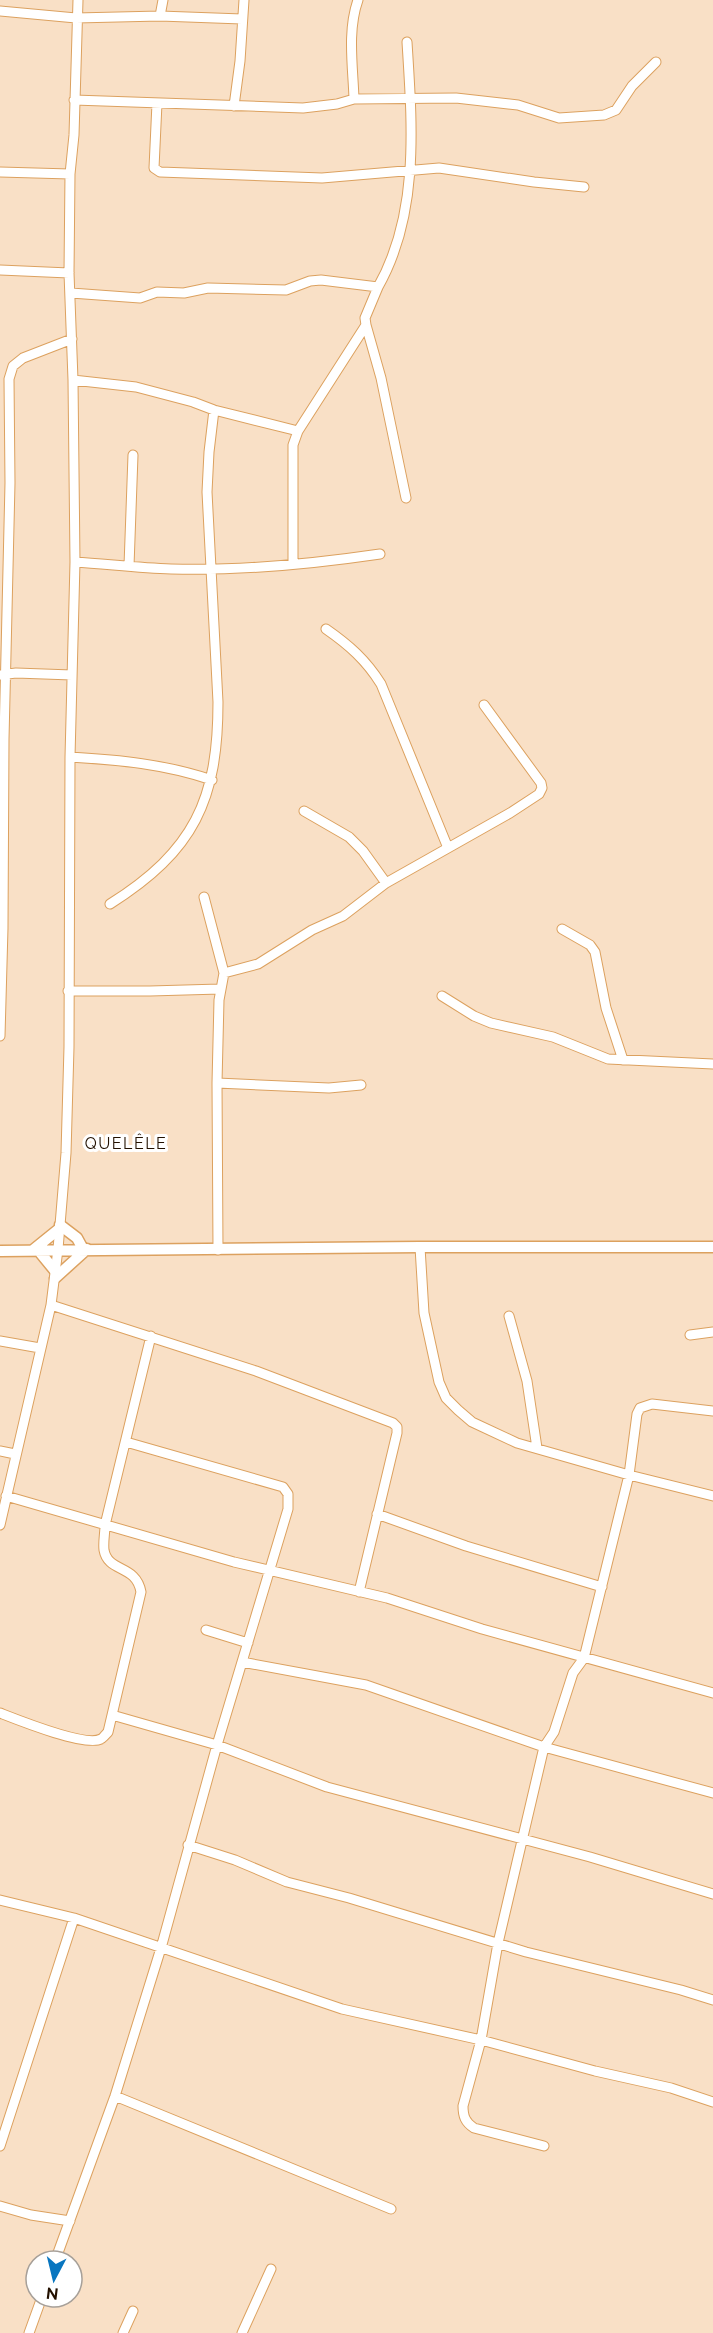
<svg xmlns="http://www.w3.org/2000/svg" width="713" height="2333" viewBox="0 0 713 2333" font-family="Raleway,sans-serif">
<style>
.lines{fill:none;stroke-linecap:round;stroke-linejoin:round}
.minor-casing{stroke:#dca15f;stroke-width:11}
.major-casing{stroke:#dca15f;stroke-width:13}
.minor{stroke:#fff;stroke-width:9}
.major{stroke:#fff;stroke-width:10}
.labels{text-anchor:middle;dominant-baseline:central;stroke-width:6;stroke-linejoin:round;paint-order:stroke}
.neighbourhood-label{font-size:16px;letter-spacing:1.5px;fill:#231100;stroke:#fff}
</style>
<rect width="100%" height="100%" fill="#f9e0c6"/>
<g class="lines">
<defs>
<path id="minor" d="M0,11L76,18L160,16L242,19
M160,16L163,0
M354,99C353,67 347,31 358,0
M74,100L303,108L337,104L354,99L456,98L518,105L559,118L604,115L616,110L632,86L656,62
M157,103L154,168L160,172L322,178L439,168L534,182L584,187
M234,106L240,61L244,0
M0,172L70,174
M0,270L69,273
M378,287L365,318L366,325L381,378L406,498
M71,293L140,298L157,292L184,293L208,288L286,290L310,281L321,280L378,287C420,213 412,123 407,42
M73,380L136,387L193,402L214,410L298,431
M75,562C107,564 139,568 171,569C240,571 312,564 380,554
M293,564V445L298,431L366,325
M129,566L133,455
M326,629C349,645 366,660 381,684L448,848
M0,675L16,673L72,675
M70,757C120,760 164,764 212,780
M304,811L349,837L363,851L386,883
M204,897L224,973
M110,904C194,851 218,800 218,702L207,492L209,452L214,410
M562,929L590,945L595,952L606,1008L623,1060
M68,991H150L220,989
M442,996L474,1016L491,1023L553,1037L608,1059L713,1064
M0,1036L3,928L4,739L10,483L9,379L13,366L23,358L72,339
M217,1083L329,1088L361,1085
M420,1247L424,1313L439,1382L446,1398L458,1410L472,1422L517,1443L629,1475L713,1496
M218,1250L217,1083L219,1000L224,973L258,964L312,930L343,916L386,883L510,813L539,794L542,788L541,783L484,705
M51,1305L256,1371L393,1423L397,1427V1433L359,1592
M509,1316L527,1381L537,1448
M690,1335L713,1332
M0,1341L40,1348
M0,1451L15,1454
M6,1496L234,1562L387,1598L482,1629L713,1693
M377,1514L466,1546L602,1587
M0,1525L51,1305L58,1249L66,1153L69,1047L70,757L75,562L73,380L69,273L70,174L74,135L78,0
M206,1630L248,1643
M242,1662L366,1685L544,1747L713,1793
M0,1713C18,1720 85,1747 101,1739C102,1739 107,1733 108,1732L141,1592C136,1564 108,1573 104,1550C103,1542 105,1533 105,1525L151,1336
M112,1715L217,1745L327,1787L590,1857L713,1894
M188,1845L235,1860L287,1882L349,1898L526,1952L681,1990L713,2000
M0,1900L74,1918L342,2009L481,2040L595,2071L671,2088L713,2102
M115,2096L391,2209
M0,2146L74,1918
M544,2146L474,2128C465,2122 463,2116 463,2106L481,2040L498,1943L544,1747L554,1732L573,1673L584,1658L629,1475L637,1414L640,1408L652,1404L713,1411
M0,2206L31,2215L70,2221
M55,2261L115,2096L161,1948L217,1745L288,1509V1494L283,1487L126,1442
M29,2333L42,2297
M123,2333L133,2311
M242,2333L271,2269"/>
<path id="major" d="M60,1225L77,1238L83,1249
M33,1250L59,1229
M38,1250L56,1272
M0,1251L420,1247H713
M55,1278L87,1249"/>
</defs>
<!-- minor casing -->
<use href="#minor" class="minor-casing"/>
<!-- major casing -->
<use href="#major" class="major-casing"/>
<!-- minor -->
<use href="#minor" class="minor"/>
<!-- major -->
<use href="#major" class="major"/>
</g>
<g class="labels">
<!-- neighbourhood labels -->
<g class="neighbourhood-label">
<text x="126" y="1143">QUELÊLE</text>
</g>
</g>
<!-- north arrow -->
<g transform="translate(54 2279) rotate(187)"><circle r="28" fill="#ffffff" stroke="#a7a099" stroke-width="1.5"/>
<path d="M0-4.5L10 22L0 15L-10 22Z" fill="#0876c0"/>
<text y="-9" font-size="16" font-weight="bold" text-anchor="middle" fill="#231100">N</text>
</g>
</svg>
